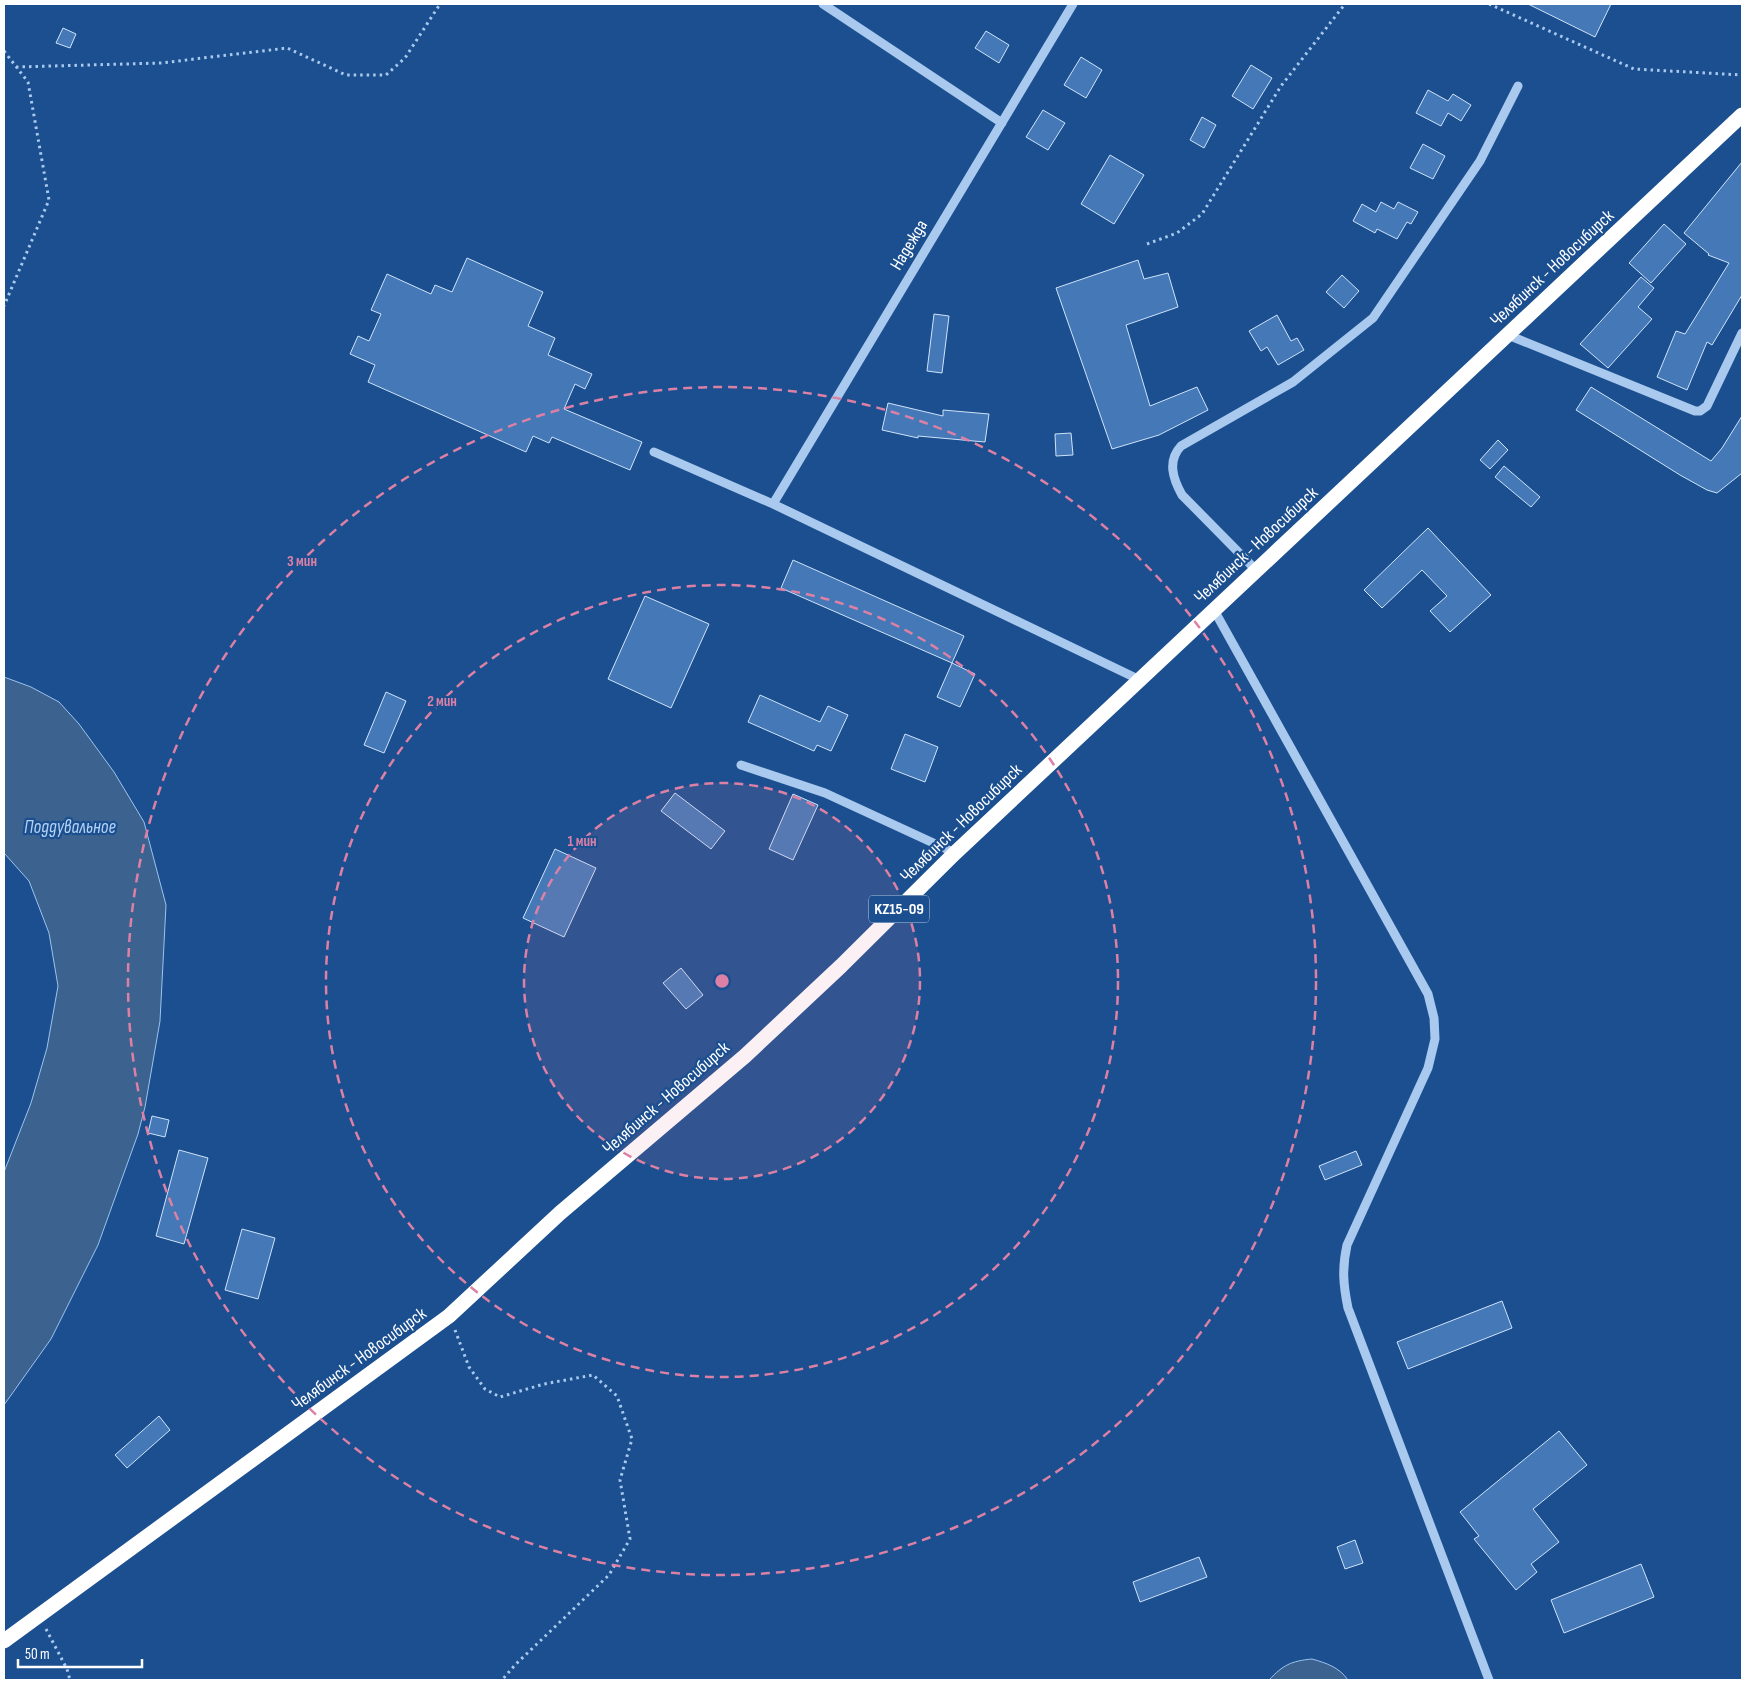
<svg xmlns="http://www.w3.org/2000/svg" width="1746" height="1684" viewBox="0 0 1746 1684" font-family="'Sofia Sans Condensed',sans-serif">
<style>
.water{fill:#3c6290;stroke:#9cc4f0}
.building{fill:#4478b7;stroke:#cfe3fa}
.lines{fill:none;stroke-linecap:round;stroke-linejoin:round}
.path{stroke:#a9c9ee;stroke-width:3;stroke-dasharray:2.5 4;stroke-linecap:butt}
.minor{stroke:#a9c9ee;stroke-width:9}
.highway{stroke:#fff;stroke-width:15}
.ring{fill:none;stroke:#dd80a5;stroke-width:2.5;stroke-dasharray:9 6}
.labels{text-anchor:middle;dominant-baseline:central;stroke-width:4.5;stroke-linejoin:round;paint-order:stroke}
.shield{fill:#1b4f8f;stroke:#bbcadd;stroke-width:1}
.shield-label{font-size:16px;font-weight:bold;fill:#fff}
.street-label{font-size:18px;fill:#fff;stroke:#1b4f8f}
.water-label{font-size:19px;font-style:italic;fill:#b5d3f5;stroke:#1b4f8f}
.centre{fill:#dd80a5;stroke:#1b4f8f;stroke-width:2.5}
.ring-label{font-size:15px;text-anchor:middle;font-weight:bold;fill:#dd80a5;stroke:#1b4f8f;stroke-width:4.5;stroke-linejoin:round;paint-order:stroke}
</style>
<rect width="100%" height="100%" fill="#1b4f8f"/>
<!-- water -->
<path class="water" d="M4,677L31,687L59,702L79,724L114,772L144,822L166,905L160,1021L145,1107L138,1134L98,1245L51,1339L4,1405V1172L31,1103L47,1048L58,986L49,933L29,881L4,853Z
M1312,1659C1326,1663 1339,1667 1348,1680H1269C1283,1665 1291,1661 1312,1659Z"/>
<!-- building -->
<path class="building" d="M1528,4H1611L1595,37Z
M63,28L76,34L70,48L56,43Z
M986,31L1009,45L999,63L975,48Z
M1081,57L1102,70L1086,98L1064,85Z
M1251,65L1272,78L1253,109L1232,96Z
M1428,90L1448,101L1453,94L1471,105L1461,121L1448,113L1441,126L1416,113Z
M1043,110L1065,123L1048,150L1026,137Z
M1202,117L1216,125L1204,148L1190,140Z
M1423,144L1445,156L1433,179L1410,168Z
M1110,155L1144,175L1114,224L1081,204Z
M1742,162V295L1712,345L1707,342L1687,390L1657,377L1676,331L1685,334L1729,263L1708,255L1709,254L1684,233Z
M1381,202L1394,209L1398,202L1418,212L1411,224L1407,222L1397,239L1377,229L1375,233L1353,221L1362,204L1376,212Z
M1664,224L1686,244L1651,283L1629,263Z
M467,258L543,292L528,326L555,338L548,355L592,374L585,389L575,384L564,409L642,442L630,470L552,437L549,443L533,436L526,452L368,382L375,365L350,354L358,336L369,341L381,314L371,310L387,274L431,294L435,285L452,292Z
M1138,260L1144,279L1168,273L1178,307L1126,325L1150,406L1197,387L1208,410L1159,435L1112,449L1056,288Z
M1342,275L1359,291L1344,308L1326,292Z
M1641,277L1654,288L1638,307L1652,319L1608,368L1580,344Z
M934,314L949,316L942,373L927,371Z
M1277,315L1291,341L1297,338L1304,350L1278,365L1267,347L1261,351L1249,331Z
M1591,387L1711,461L1722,448L1742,416V473L1717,493L1707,490L1680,475L1576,410Z
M888,403L943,416V410L989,414L985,442L918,436V438L882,430Z
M1071,433L1073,455L1056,456L1055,434Z
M1498,440L1508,450L1490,469L1480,460Z
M1504,466L1540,497L1531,507L1495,477Z
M1428,528L1491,595L1450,632L1430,611L1447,596L1422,570L1382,608L1364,590Z
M793,560L964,636L952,663L781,588Z
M645,596L709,624L671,708L608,679Z
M952,663L975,674L960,707L937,697Z
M386,692L406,701L384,753L364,745Z
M760,695L820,722L828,706L848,715L831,751L817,745L814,751L748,722Z
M905,734L938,747L925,782L891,769Z
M675,793L725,831L711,849L661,811Z
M793,794L818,805L793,860L769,849Z
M555,849L596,868L564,937L523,918Z
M681,968L703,995L686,1009L663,983Z
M152,1116L169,1120L165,1137L148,1133Z
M179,1150L208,1158L184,1244L156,1236Z
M1356,1151L1362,1165L1325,1180L1319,1166Z
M242,1229L275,1238L258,1299L225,1290Z
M1502,1301L1512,1328L1408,1369L1397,1342Z
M159,1416L170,1430L127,1468L115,1455Z
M1559,1431L1587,1465L1533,1509L1559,1542L1531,1564L1537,1572L1516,1590L1474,1539L1479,1536L1460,1512Z
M1355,1540L1363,1563L1345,1569L1337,1547Z
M1199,1557L1207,1577L1140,1602L1133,1582Z
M1641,1564L1654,1597L1564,1633L1551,1600Z"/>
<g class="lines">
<!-- path -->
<path class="path" d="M1489,4L1634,69L1742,75
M4,51L28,82L49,200L4,306
M16,67L161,63L287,48L346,75H386L405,58L440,4
M1147,244L1177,233L1202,214L1281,86L1345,4
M455,1330L469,1367L485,1389L500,1397L544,1384L593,1375L617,1396L632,1439L620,1480L630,1539L609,1575L515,1665L502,1680
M46,1629L67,1669L70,1680"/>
<!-- minor -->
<path class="minor" d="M823,4L1002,123
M1508,335L1695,411H1700L1707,406L1742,333
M654,452L773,504L1140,680
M773,504L1073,4
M1256,570L1182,495C1173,479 1167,461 1181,446L1293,382L1373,318L1480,161L1518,86
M1214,610L1428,994L1434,1018L1435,1039L1428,1068L1347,1245C1342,1268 1343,1284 1348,1308L1489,1680
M741,765L825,793L955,853"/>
<!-- highway -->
<path class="highway" d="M4,1641L449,1316L560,1213L745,1056L841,966L955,853L1742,115"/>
</g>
<!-- distance rings -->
<circle cx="722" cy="981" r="198" fill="#dd80a5" fill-opacity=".12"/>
<g class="ring">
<circle cx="722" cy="981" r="198"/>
<circle cx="722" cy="981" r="396"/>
<circle cx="722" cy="981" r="594"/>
</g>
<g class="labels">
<!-- shield labels -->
<rect class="shield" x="869" y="895.5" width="60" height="27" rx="4"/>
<g class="shield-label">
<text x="899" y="909">KZ15-09</text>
</g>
<!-- street labels -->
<g class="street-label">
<text transform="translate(909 245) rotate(-59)">Надежда</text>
<text transform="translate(1552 268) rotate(-43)">Челябинск - Новосибирск</text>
<text transform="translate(1256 545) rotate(-43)">Челябинск - Новосибирск</text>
<text transform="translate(961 823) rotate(-44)">Челябинск - Новосибирск</text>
<text transform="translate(666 1098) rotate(-41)">Челябинск - Новосибирск</text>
<text transform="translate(359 1359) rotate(-36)">Челябинск - Новосибирск</text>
</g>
<!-- water labels -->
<g class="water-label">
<text x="70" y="827">Поддувальное</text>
</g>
</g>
<circle cx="722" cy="981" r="8" class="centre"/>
<g class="ring-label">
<text x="302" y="566">3 мин</text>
<text x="442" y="706">2 мин</text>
<text x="582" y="846">1 мин</text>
</g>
<!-- border -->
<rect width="1746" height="1684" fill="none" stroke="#ffffff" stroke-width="10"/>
<!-- scale -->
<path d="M18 1659v8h124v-8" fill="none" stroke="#ffffff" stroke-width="2.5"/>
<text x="25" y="1659" font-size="15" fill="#ffffff" stroke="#1b4f8f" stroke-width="4" paint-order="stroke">50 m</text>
</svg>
